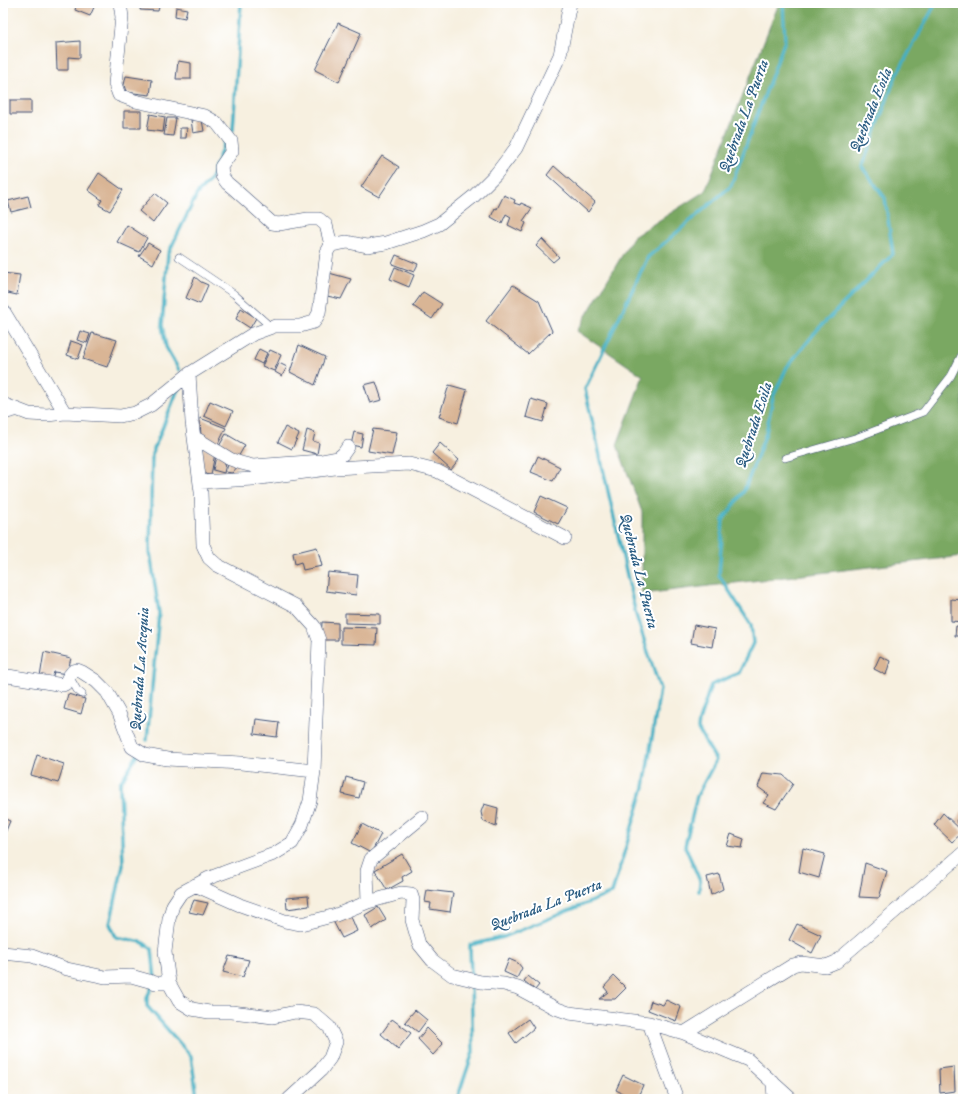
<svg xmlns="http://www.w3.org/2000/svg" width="966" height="1102" viewBox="0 0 966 1102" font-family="'IM FELL DW Pica',serif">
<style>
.forest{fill:#7aa862;stroke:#4a6c60}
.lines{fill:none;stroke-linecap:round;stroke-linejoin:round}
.stream{stroke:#45b0c4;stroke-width:3.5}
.building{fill:#d9b595}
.service-casing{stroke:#3c4c72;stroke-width:8}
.minor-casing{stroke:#3c4c72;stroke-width:14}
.service{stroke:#fff;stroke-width:7}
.minor{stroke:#fff;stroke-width:13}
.labels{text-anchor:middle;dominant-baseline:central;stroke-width:4;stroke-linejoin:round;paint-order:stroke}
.water-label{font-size:15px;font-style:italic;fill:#2a5c82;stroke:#fff}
</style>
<rect width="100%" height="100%" fill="#fff"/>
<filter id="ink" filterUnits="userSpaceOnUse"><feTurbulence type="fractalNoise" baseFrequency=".025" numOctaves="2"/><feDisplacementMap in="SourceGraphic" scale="8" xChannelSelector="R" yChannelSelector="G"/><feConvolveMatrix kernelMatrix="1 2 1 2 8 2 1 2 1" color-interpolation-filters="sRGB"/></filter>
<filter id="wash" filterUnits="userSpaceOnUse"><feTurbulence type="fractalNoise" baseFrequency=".012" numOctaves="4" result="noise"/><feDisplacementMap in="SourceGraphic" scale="16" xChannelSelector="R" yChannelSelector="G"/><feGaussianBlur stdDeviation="0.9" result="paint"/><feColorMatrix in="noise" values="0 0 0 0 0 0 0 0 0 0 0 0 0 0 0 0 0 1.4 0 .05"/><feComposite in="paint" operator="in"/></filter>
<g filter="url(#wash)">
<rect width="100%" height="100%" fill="#f7f0e0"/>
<!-- forest -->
<path class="forest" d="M779,3H963V556L642,594V512L617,445L643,376L577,331L633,237L705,191Z"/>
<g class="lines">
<!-- stream -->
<path class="stream" d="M233,130L241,3
M179,370L166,347L162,325L168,254L197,194L211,179L225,140
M147,740L159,613L150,552L152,454L178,389
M138,754L120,783L123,865L110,924L116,937L142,942L152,949L155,980
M699,891L700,881L685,846L697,796L716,760L698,729L699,721L711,685L739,673L753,643L751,625L719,575L723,520L744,491L766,433L773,397L787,367L818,329L893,254L885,198L862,167L895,78L936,3
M471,976L470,945L504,937L612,893L644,787L660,689L636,615L585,389L648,257L731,186L785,40L783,3
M153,985L147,997V1006L191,1056L197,1097V1099
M457,1099L473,1052L471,983"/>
</g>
<g id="blocks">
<!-- building -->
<path class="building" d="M77,3H91L95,5L90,16L75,10Z
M141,3H160L158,11L140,10Z
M176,7L187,9L185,18L175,16Z
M338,23L361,33L339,82L315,70Z
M80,41V58L68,57V70H57L56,43Z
M178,61L191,63V79H176Z
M126,76L152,80L150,95L126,92L124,85Z
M10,100H31V114H10Z
M124,111H141V128H124Z
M150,114L165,117L163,132L147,130Z
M167,118H176L173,136L164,135Z
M191,120H202L204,131L193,133Z
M180,128H187L186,138H180Z
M382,156L399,167L379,197L361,187Z
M554,166L595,202L588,212L547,175Z
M99,173L123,190L110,211L99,205L102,200L88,190Z
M155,193L167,203L153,223L139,211Z
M504,195L515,200L514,203L520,205L521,203L532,208L523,221L526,223L522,232L508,225L511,217L506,214L502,223L491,217L495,208L497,209Z
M28,196L31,207L11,212L8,201Z
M127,225L147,238L139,252L117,242Z
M542,239L559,257L553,262L536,246Z
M148,243L160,250L153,264L139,256Z
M396,255L418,264L414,272L392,264Z
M395,267L414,275L409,287L390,279Z
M3,273L20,275L17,295L3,292Z
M329,273L351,279L341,299L327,296Z
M195,277L201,282L208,285L200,304L186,298Z
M513,285L539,301L552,331L528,354L486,321Z
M423,292L442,304L432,319L413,306Z
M241,308L256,318L250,328L236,319Z
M80,331L90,334L87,343L77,340Z
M92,333L117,340L107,367L83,359Z
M71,341L83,345L78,359L67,355Z
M299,345L325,357L315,385L290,372Z
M259,349L267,353L262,364L254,360Z
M270,350L281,355L274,371L262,366Z
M279,363L287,367L282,376L275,372Z
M376,382L382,400L370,403L364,385Z
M449,385L467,390L458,423L439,417Z
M531,399L548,404L543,422L526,417Z
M210,401L233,411L226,426L204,416Z
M200,418L226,428L217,446L201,438Z
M285,427L299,434L292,449L278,442Z
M373,429L397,432L392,455L368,451Z
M307,430L315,433L313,441L319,443L317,454L302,450Z
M354,432L363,434L361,447L351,445Z
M226,434L245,445L237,459L218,448Z
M440,443L459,460L451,470L432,453Z
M202,447L215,453L211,475L203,474Z
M217,452L227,459L224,473L213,470Z
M538,456L560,467L553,481L531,472Z
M229,460L239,465L232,473L226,472Z
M541,496L567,508L558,524L534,512Z
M317,547L322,566L303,570L301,562L295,564L293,553Z
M328,572L358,575L356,595L326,591Z
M951,599L963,600V622L951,621Z
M345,613L380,614V624L345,623Z
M322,622L338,623V640H321Z
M694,625L715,629L712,647L691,643Z
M956,626L963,627V636H955Z
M341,627L377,628L376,645L341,644Z
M44,652L71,658L67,674L54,672L52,679L40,677Z
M880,656L890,661L886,675L874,669Z
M68,694L85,699L81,714L64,709Z
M256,719L279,722L277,737L254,734Z
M37,755L64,764L58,783L31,775Z
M763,773L783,775L793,784L776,809L763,803L769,795L758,787Z
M346,777L363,782L359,798L342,794Z
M484,804L498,808L496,827L483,821L481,812Z
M962,812L963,813V828L956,821Z
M943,813L963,832L952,842L934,825Z
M3,818L10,821L3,838Z
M362,824L381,834L371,853L352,843Z
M731,834L744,839L742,848L727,846Z
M803,848L825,854L819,878L799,872Z
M402,854L412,871L402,877L403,881L387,890L375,870Z
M865,863L887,871L879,898L859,897Z
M719,874L723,889L711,895L707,877Z
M427,890L453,893L450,912L430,909L431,903L425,902Z
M308,896L309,906L287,909L286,898Z
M194,900L208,903L203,915L189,912Z
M378,907L386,920L372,929L365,915Z
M349,912L357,931L342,938L332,919Z
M797,924L821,935L812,953L789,940Z
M229,956L249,960L243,977L223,972Z
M509,959L518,963L522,968L517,978L504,972Z
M528,976L539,985L535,990L524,981Z
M614,976L626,988L615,999H599L608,992L604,987Z
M666,1000L681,1007L676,1021L648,1010L651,1001L663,1005Z
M415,1010L427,1020L418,1032L405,1022Z
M392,1019L411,1033L398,1049L381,1034Z
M528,1019L534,1028L516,1043L509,1033Z
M427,1028L443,1044L433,1055L418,1039Z
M954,1067L955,1091L940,1093L939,1069Z
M623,1075L643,1085L637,1099H634L616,1090Z"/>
</g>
</g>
<g filter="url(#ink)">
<use href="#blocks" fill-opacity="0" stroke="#3c4c72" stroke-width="1"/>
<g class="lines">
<defs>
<path id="service" d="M179,257L234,294L271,327
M3,416L19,412
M785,458L858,437L923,412L951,376L963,352
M69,676L77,690L82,694"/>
<path id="minor" d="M120,3L122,17L115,84L119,95L135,101L205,116L217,123L231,141L232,151L221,167L222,176L227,183L233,188L272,223L279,224L308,219H319L326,225L331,245
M3,310L65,413
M189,374L192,422L201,492L203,545L209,558L217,565L296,606L314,626L319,640L314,771L310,801L302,825L292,843L274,854L209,878L181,893L173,905L169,919L165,952L169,983L179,1001L192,1009L209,1012H232L273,1017L295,1012L314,1014L329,1027L336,1042L330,1058L321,1070L289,1099
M3,404L29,414L47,415L65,413L120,416L135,413L151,405L189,374L253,334L275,326H300L314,322L319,313L327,252L331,245L347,242L367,246L386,243L423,231L439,224L474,196L496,174L516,148L560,55L570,3
M194,437L230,459L241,463L253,466L322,461L338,458L343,454L348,447
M200,482L253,479L335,468L409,464L437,471L565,538
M8,676L63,685L65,684L69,676L73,671L77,670L82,672L96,681L107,692L119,713L132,747L145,755L167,759L241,763L314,771
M195,885L240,905L285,921L301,924L336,915L368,902L401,893L411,894L413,900L412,920L419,944L432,960L452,975L481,982L504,984L518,988L555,1008L569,1013L649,1023L684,1033L748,1060L791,1099
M368,902L367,871L371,859L422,817
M3,953L32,956L67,969L105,977L131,976L156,983H169
M649,1023L677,1099
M684,1033L793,965L801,963L826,966L836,962L963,853
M773,1082L774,1099"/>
</defs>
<!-- service casing -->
<use href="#service" class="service-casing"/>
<!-- minor casing -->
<use href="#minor" class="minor-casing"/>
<!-- service -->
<use href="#service" class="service"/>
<!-- minor -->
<use href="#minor" class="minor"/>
</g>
</g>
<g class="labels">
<!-- water labels -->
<g class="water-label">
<text transform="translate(871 110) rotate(-68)">Quebrada Eoila</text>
<text transform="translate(744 116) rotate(-70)">Quebrada La Puerta</text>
<text transform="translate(754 425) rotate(-72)">Quebrada Eoila</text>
<text transform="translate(639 571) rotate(76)">Quebrada La Puerta</text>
<text transform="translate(140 669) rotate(-86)">Quebrada La Acequia</text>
<text transform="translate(546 905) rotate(-21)">Quebrada La Puerta</text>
</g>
</g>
<!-- margin -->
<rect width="966" height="1102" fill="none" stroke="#fff" stroke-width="16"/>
</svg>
